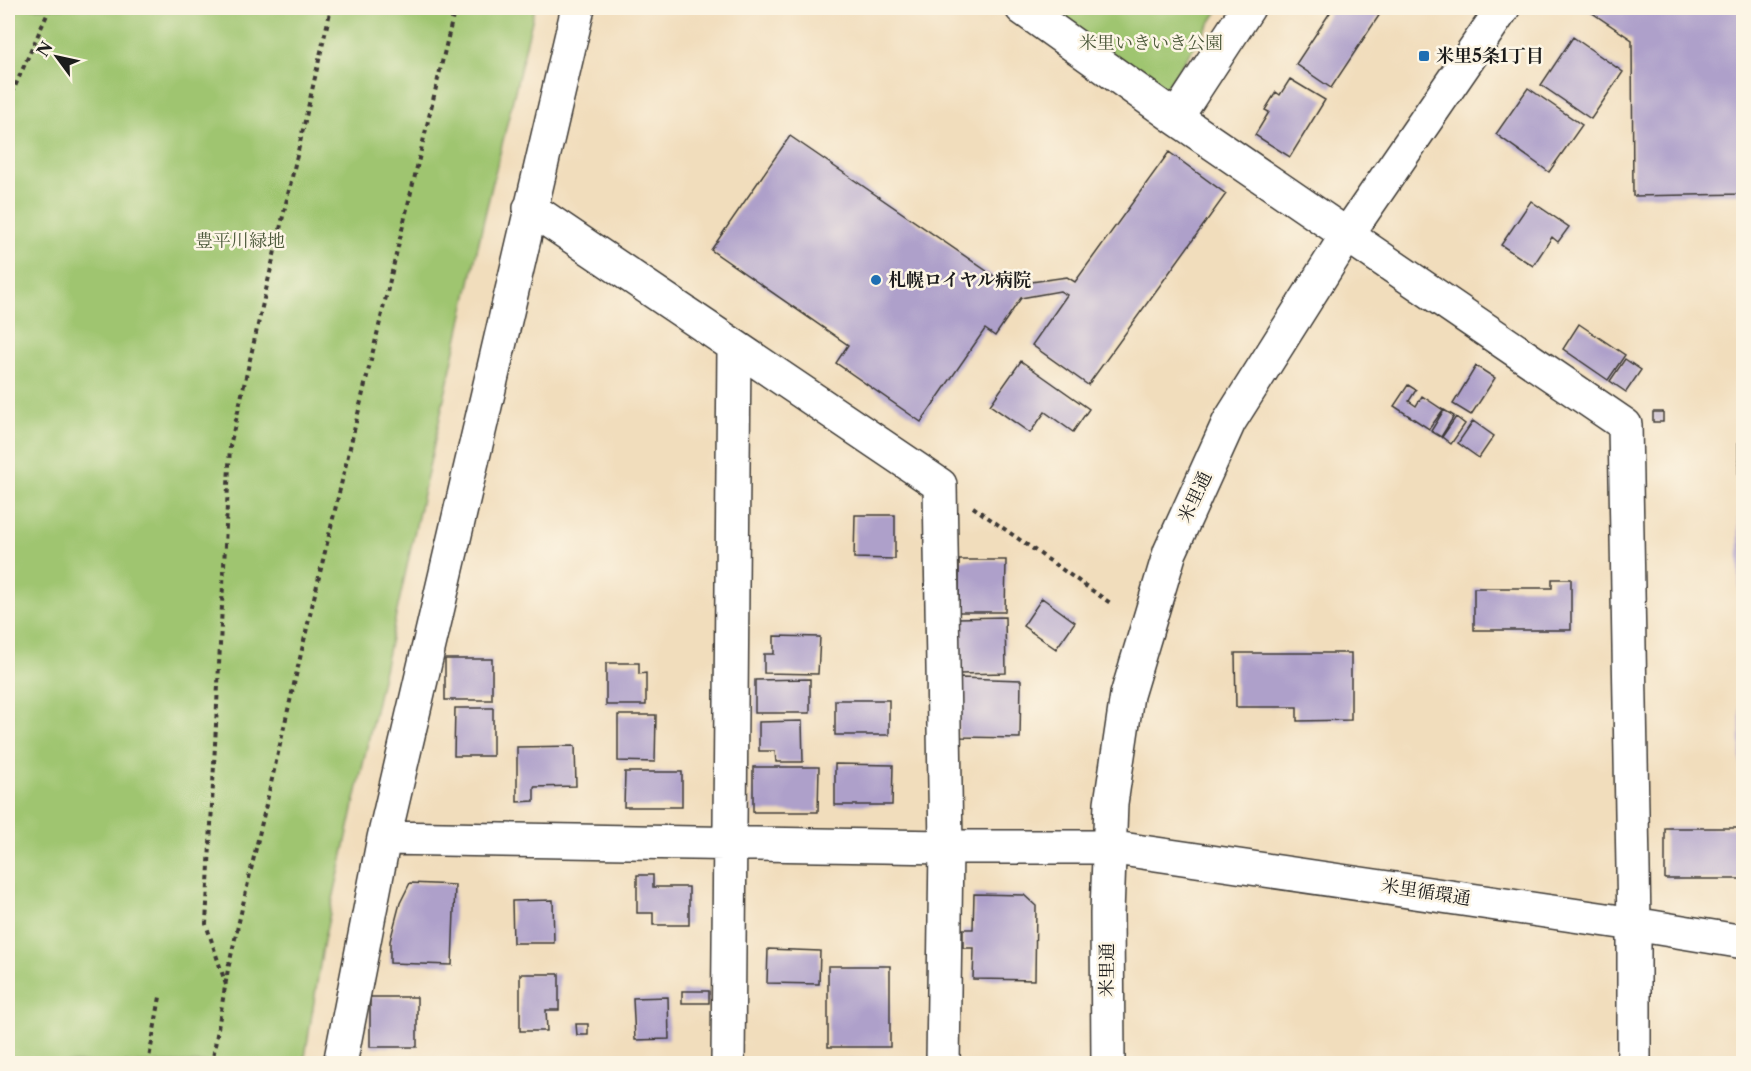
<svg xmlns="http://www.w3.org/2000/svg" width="1751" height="1071" viewBox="0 0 1751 1071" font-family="'Libre Caslon Text','Noto Serif JP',serif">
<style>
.park{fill:#9fc570;stroke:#5e7046;stroke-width:1.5}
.building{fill:#aea0ca}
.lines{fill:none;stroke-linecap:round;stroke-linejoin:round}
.minor-casing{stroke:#3c3934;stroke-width:36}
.path{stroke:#3c3934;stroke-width:4;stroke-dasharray:4.5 4.5;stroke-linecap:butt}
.minor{stroke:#fff;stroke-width:33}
.poi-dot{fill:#1f6fb2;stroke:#fcf5e5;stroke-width:2}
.labels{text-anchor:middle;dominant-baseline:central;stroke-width:5;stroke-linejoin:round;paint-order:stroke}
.park-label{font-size:18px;fill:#4a5739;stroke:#fcf5e5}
.poi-label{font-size:18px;font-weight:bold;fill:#1c1c1c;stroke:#fcf5e5;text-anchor:start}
.street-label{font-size:18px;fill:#1c1c1c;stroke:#fcf5e5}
</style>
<rect width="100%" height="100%" fill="#fcf5e5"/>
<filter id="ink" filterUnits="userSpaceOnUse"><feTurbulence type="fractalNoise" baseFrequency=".0167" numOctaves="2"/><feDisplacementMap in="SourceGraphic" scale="12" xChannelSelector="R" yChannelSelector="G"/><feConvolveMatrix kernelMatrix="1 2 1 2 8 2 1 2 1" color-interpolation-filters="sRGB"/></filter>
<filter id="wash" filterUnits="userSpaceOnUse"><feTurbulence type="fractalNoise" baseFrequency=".008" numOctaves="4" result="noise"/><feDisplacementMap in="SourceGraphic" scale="24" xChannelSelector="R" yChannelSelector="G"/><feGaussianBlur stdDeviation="1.35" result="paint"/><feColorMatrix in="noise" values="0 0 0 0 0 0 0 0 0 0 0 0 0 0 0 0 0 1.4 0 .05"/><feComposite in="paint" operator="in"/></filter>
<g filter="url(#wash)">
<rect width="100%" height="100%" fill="#f1ddbc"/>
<!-- park -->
<path class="park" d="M8,8H535L484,219L324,940L304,1063H8Z
M1038,8H1220L1167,87L1152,89Z"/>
<g id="blocks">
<!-- building -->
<path class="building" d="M1333,8H1384L1331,88L1296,64Z
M1585,8H1744V194L1633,196L1632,40Z
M1573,37L1623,72L1591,119L1541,85Z
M1290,79L1325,100L1290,157L1255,135L1269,112L1265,110L1276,92L1280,95Z
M1528,88L1582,125L1549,172L1496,134Z
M790,136L1013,289L1017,284L1067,277L1075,282L1169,152L1226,194L1088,385L1032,345L1067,295L1060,291L1021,298L995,336L985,329L921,422L836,363L848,345L711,250Z
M1531,201L1569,227L1558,242L1552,237L1533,266L1501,245Z
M1579,324L1625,355L1608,380L1563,349Z
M1625,359L1641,370L1626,392L1610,381Z
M1021,361L1089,409L1073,432L1045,412L1030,433L990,405Z
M1476,366L1495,378L1471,415L1453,404Z
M1408,385L1416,390L1409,401L1416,406L1422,396L1443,410L1429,429L1394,406Z
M1444,410L1454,416L1441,437L1431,431Z
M1653,412H1663V422H1653Z
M1456,417L1465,424L1451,444L1442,437Z
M1473,421L1494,436L1479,458L1458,443Z
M1738,424H1744V775H1740Z
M855,515H895V559L854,558Z
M959,560H1006L1005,612H959Z
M1552,579H1571V630H1474V588H1552Z
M1042,598L1075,622L1056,649L1023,626Z
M1005,617L1006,673L958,674L957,618Z
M774,636L820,637L818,674L764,673V654H774Z
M1235,653H1351V720L1297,721V707H1236Z
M445,659H492V700H445Z
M606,663H639V674L646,673V705H606Z
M960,678L1021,680L1020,738L958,737Z
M810,679V713H755V680Z
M835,700H889V735H835Z
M455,708H493V756H454Z
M618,715H656L655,762L618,761Z
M802,721L803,762H776L775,751H759V722Z
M575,746L576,786L534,787V801L517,802V747Z
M835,764L893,765L892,805H835Z
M753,767H819L818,812H753Z
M625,772H682V807H624Z
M1665,828H1744V879H1665Z
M637,875H653V887H689V925H653V913H637Z
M410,883L455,885L452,965L390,963V941L400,903Z
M974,894L1024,895L1036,906L1035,980L973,979L974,948H963V929H973Z
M553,900L554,943H513L512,901Z
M768,949L820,951L819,984L767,983Z
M828,966H890V1047H828Z
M520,974H559V1010H546L547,1031H520Z
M682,991H709V1003H682Z
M370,997H417V1047H370Z
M668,997L669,1039L635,1040L633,998Z
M576,1024H588V1035H577Z
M832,1059H866V1064H832Z"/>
</g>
</g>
<g filter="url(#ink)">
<use href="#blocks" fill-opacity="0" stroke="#3c3934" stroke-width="1.5"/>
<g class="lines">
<defs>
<path id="minor" d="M1022,8L1176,118L1625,425L1634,924V1064
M1176,118L1248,8
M530,208L940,485L946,847L943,1064
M384,838L946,847H1108L1634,924L1744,942
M340,1064L384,838L578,8
M728,1064L734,347
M1108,1064L1107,913L1111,803L1127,695L1170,552L1229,422L1347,235L1503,8"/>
</defs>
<!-- minor casing -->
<use href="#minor" class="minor-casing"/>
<!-- path -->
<path class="path" d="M8,102L50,8
M973,507L1113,605
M226,985L206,924L230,446L331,8
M148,1064L160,997
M212,1064L228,969L313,602L455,8"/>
<!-- minor -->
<use href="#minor" class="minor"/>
</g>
</g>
<!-- markers -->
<g class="poi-dot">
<rect x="1418" y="50" width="12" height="12" rx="3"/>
<circle cx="876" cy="280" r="6"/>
</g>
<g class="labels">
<!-- park labels -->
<g class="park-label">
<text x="1151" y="43">米里いきいき公園</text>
<text x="240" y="241">豊平川緑地</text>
</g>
<!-- poi labels -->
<g class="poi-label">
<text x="1436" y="56">米里5条1丁目</text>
<text x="888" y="280">札幌ロイヤル病院</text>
</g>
<!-- street labels -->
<g class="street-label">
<text transform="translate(1195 497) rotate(-65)">米里通</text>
<text transform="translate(1426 892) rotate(9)">米里循環通</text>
<text transform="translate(1107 970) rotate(-90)">米里通</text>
</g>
</g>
<!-- margin -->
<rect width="1751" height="1071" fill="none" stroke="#fcf5e5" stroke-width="30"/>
<!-- north arrow -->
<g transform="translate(57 57) rotate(303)" stroke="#fcf5e5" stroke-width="4.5" paint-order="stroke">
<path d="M0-4.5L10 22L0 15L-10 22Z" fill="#1c1c1c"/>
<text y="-9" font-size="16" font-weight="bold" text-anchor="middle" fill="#1c1c1c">N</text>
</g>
</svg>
